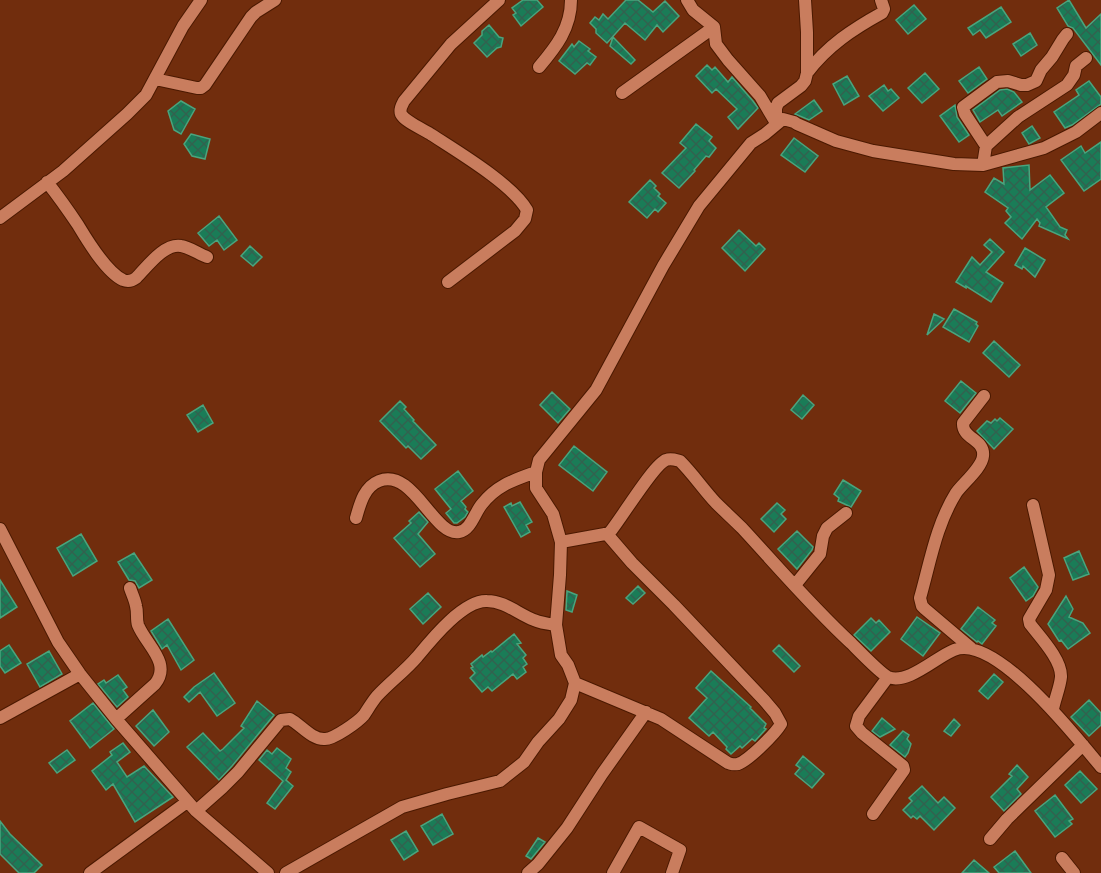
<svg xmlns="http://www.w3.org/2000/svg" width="1101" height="873" viewBox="0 0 1101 873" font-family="'IBM Plex Serif',serif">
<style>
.building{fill:url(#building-cross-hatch);stroke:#4aa47d;stroke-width:1.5}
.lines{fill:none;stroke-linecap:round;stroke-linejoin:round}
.street-casing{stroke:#4b1901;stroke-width:14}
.street{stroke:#c97d5e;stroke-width:12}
</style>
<defs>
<pattern id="building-cross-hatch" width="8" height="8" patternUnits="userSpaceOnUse" patternTransform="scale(1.5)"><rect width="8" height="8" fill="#1a7c57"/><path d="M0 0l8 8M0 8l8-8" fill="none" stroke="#32624f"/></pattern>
</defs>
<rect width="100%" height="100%" fill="#712d0d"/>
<!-- building -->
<path class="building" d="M523,0H537L543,7L521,26L513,15L516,13L512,8Z
M626,0H638L653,12L665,1L679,16L663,32L657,25L645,40L625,23L607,43L596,33V29L590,23L595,17L599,20L603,14L608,19Z
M1069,0L1086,28L1101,14V65L1073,28L1068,26L1057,8Z
M914,5L926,19L908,34L896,20Z
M1001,7L1011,22L986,38L980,30L973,35L968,28Z
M489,25L499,37L503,38L501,47L497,48L487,57L474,43L482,35V31Z
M1030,33L1037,45L1021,56L1013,44Z
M613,37L635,60L631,64L610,46Z
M579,41L590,49L588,51L596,57L590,65L587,63L575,74L559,61L572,44L574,47Z
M707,65L712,70L715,67L728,82L732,77L753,101L758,108L738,129L728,117L737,109L716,89L712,93L696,76Z
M979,67L987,79L968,93L959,81Z
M925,73L939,89L922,103L908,88Z
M847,76L859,96L844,105L833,84Z
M1089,81L1101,97V104L1072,125L1065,128L1054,112L1079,95L1076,90Z
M884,85L888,91L891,89L899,98L883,111L869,96Z
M1007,89L1014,92L1022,102L1002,116L998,110L980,122L973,110L1000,90Z
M814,100L822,111L809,120L795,114Z
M181,101L195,109L181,134L174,130L168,111Z
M955,105L957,117L969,135L959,142L940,116Z
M696,124L712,137L709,141L716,148L709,157L706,156L694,170L695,171L679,188L662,173L686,148L680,143Z
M1032,126L1040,138L1029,144L1022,133Z
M191,134L210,139L205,159L192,156L184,144Z
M794,138L818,156L805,172L781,155Z
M1101,142V179L1084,191L1061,160L1081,146L1085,153Z
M1029,165L1030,190L1050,175L1064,193L1046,207L1060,227L1067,230L1065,235L1068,239L1039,226L1040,223L1037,219L1022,239L1005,223L1011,217L1006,211L1008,208L985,192L994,178L1004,184L1003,168Z
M650,180L656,186L654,188L660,194L658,196L666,203L658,212L655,209L647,218L629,202Z
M219,216L237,240L224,250L217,240L209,246L198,233Z
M739,230L756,246L759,243L765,249L745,271L722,248Z
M990,239L1004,252L986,272L1003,283L991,302L966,286V288L956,282L972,257L980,265L992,252L984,245Z
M250,246L262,257L253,266L241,256Z
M1025,248L1045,260L1035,277L1023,266L1022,269L1015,265Z
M954,309L977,322L976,324L978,326L969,342L943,327Z
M934,314L944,319L927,335Z
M994,341L1020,365L1009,377L983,353Z
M961,381L976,393L960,413L945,401Z
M552,392L570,409L558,423L540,405Z
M803,395L814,405L802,419L791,410Z
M400,401L406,407L404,409L414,420L413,421L436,445L421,459L408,446L406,448L380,421Z
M203,405L213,423L198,432L187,415Z
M1000,418L1013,429L994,449L977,431L987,421L991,423L995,419L997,421Z
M574,446L607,472L593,491L559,465Z
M458,471L473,491L461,501L466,507L465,509L468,512L465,517L457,523H454L446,513L451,509L435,489Z
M843,480L861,491L851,507L838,501L839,498L834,494Z
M520,502L532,522L526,525L530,532L521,537L504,507L511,503L512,506Z
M777,503L785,510L781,514L786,519L774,532L761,519Z
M419,512L428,522L418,534L435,554L420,567L394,538L411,523L409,521Z
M797,531L813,547L812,550L797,569L778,549Z
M81,534L97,561L73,576L57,548Z
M1079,551L1089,574L1073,580L1064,558Z
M134,553L152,580L139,588L135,581L129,580L118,562Z
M1024,567L1038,587L1033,596L1026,601L1010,578Z
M0,580L17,607L0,618Z
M638,586L645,593L633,604L626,598Z
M567,591L577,595L572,612L566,610Z
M428,593L441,607L423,624L410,609Z
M1066,596L1073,609L1069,617L1083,623L1090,633L1068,649L1061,640L1059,641L1048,624Z
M978,607L995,620L992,623L996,626L982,644L978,641L977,642L961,629Z
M917,617L940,633L923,656L901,639Z
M871,618L876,623L879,620L890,632L871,651L854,635Z
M168,619L194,660L181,670L167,645L162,649L151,631Z
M514,634L521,643L517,644L526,655L523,658L527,664L523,667L526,672L517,679L513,674L492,691L488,687L482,692L470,678L475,673L471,668L473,667L471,664L482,655L483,657L491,651L492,652Z
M9,645L21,663L5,673L0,666V651Z
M779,645L800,666L794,672L773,651Z
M49,651L62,674L40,687L27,664Z
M711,671L751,707L750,708L766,724L764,728L766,729L755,741L752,739L742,748L740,746L731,754L726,749L727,747L713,732L709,736L689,718L707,698L696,688Z
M214,673L235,703L217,716L200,692L189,702L184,697L194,687Z
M994,674L1003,682L988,699L979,691Z
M118,675L127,687L123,690L128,697L117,707L98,684L104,680L106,683Z
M1089,700L1101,713V725L1089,736L1071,717Z
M257,701L274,715L232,766L219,780L187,747L203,733L220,751L223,749L244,728L241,726Z
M93,703L114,729L90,748L70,721Z
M153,710L169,732L154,746L136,726Z
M882,718L895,729L880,737L872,731Z
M954,719L960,725L951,736L944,731Z
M903,731L909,735L907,739L911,744L908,753L905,757L890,745Z
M123,743L130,752L117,762L127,777L144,766L173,797L135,822L113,784L106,790L92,771L112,755L110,752Z
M277,748L291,759L286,768L291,772L286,780L293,786L275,809L267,803L283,781L259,760L267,750L272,754Z
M67,750L75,760L57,773L49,763Z
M803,756L824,774L812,788L795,774L800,768L796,765Z
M1017,765L1028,777L1017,789L1021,794L1004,811L991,797L1012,776L1009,774Z
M1080,771L1097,789L1081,803L1065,785Z
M922,786L938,803L944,797L955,808L934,830L920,816L917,819L913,816L911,818L903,810L912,801L909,798Z
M1055,795L1073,819L1069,821L1072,824L1055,837L1035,811Z
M442,814L453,834L433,845L421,826Z
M0,821L10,834L42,865L34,873H19L0,854Z
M406,831L418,851L404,860L391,840Z
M538,838L545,842L531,859L526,856Z
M1015,851L1031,873H999L994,867Z
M974,860L989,873H962Z"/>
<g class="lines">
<defs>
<path id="street" d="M687,0L693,10L714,27L716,44L728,60L760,96L776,123
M539,67C556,47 571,28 571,0
M807,73C827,46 853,29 882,13L884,9L881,0
M155,79L197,88H201L205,85L251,17L256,12L275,0
M622,93L714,27
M776,122V108L778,103L801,86L805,81L807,73V32L805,0
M986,146L1018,117L1067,85L1074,75L1076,66L1086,58
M983,165L986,146L965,114L963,107L997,82L1008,81L1021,85H1027L1036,81L1041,70L1052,57L1063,39L1067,34
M47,182C58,196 68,210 78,225C87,240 106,272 123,280C128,282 132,281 136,278C147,267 164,243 181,246C189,247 199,254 207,257
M0,218L63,171L127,114L146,95L183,26L201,0
M448,282L515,231L525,219L527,210C512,184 458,152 432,135C425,130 405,122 401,114C399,109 402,105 404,101L451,44L499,0
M1033,505L1049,575L1046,590L1029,619L1030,624C1040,637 1062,660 1061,677C1060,687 1055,699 1053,709
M356,518C360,504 364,487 379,481C413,467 434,537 459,532C471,530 475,512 482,504C497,485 514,480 536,472
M0,529L58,642L80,674L116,719L196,811L268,873
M561,542L605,534L610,532C621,519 654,464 666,460C671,458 676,460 680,461C693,474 703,489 716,503C724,511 733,519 742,528C778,567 812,607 851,643C859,651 880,673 888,677C908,685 936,657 954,650C995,633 1077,738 1101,767
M795,585L820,554L823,536L827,528L846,513
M971,648L925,609L922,606L920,598C930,563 936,525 956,493C963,483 982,468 983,456C985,439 962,439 963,423L984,396
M575,683L661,719L728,763C732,764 733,765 738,764C749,760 775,734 781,724L775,713L764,700L674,605L632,563L607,534
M0,718L80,674
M116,719L155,684C172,663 146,645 138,625C136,619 138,613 136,606C135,600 132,594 130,588
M196,811L222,788L238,772L281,720L290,719C301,725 312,740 325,739C334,739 358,722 364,715C368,709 372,702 377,696C390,682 405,671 417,657C431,640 463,600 487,601C505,601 518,614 534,620C541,623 549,624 556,625
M873,814L904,770L903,766L862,733L856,726L859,716L888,677
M990,839L1007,819L1083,745
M1062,858L1074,873
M90,873L187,802
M286,873L402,807L447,794L500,781L524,762L538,742L559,719L571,700L575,683L568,665L561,655L556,625L560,575L561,542L553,514L536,488V472L539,460L596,390L663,266L699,206L751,143L765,134L783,119L794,122L797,124L836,141L873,151L954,164L983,165L1044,148L1076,132L1101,113
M528,873L538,864L567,828L602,774L646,712
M613,873L639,827L680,850L672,873"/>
</defs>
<!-- street casing -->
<use href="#street" class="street-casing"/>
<!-- street -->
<use href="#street" class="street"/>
</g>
</svg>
